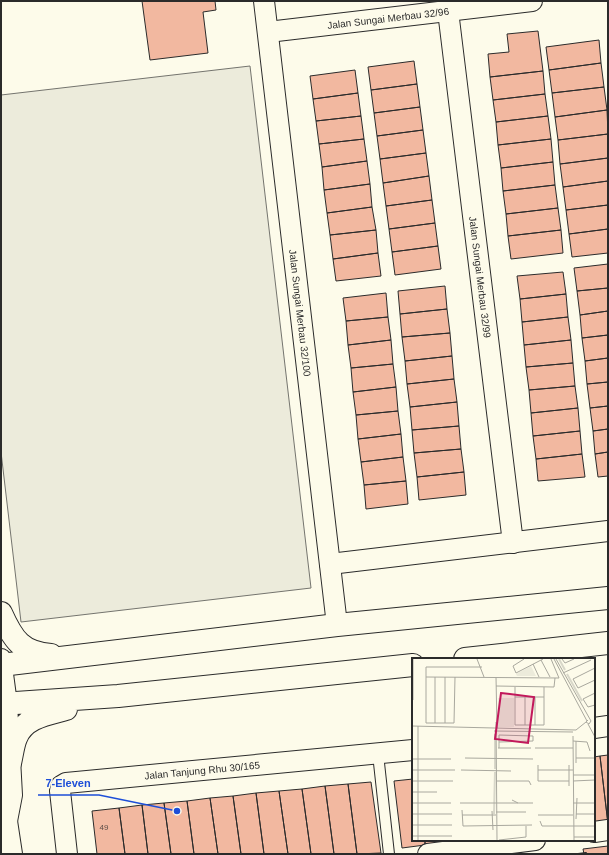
<svg xmlns="http://www.w3.org/2000/svg" width="609" height="855" viewBox="0 0 609 855" font-family="Arial,sans-serif">
<style>
.green{fill:#ecebdb;stroke:#74746e}
.building{fill:#f2b8a0;stroke:#2b2b2b}
.lines{fill:none;stroke-linecap:round;stroke-linejoin:round}
.service-casing{stroke:#2b2b2b;stroke-width:12}
.minor-casing{stroke:#2b2b2b;stroke-width:22}
.secondary-casing{stroke:#2b2b2b;stroke-width:24}
.service{stroke:#fdfbea;stroke-width:10}
.minor{stroke:#fdfbea;stroke-width:20}
.secondary{stroke:#fdfbea;stroke-width:22}
.wall{stroke:#2b2b2b;stroke-width:2}
.labels{text-anchor:middle;dominant-baseline:central;stroke-width:3;stroke-linejoin:round;paint-order:stroke}
.number-label{font-size:8px;fill:#5d4e48}
.street-label{font-size:10px;fill:#2b2b2b;stroke:#fdfbea}
.inset-river{fill:none;stroke:#d8d7c9;stroke-width:2}
.inset-road{fill:none;stroke:#a9a89e;stroke-width:1}
.view{fill:#c2185b;fill-opacity:0.15;stroke:#c2185b;stroke-width:2}
.inset-edge{fill:none;stroke:#2b2b2b;stroke-width:2}
.leader{fill:none;stroke:#1d4ed8;stroke-width:1.5}
.callout-dot{fill:#1d4ed8;stroke:#fdfbea;stroke-width:1.5}
.callout-label{font-size:11px;text-anchor:middle;font-weight:bold;fill:#1d4ed8;stroke:#fdfbea;stroke-width:3;stroke-linejoin:round;paint-order:stroke}
</style>
<rect width="100%" height="100%" fill="#fdfbea"/>
<!-- green -->
<path class="green" d="M250,66L311,588L21,622L1,452V95Z"/>
<!-- building -->
<path class="building" d="M142,1H215L216,10L203,12L208,53L150,60Z
M538,31L543,71L490,77L488,54L509,52L507,34Z
M599,40L601,63L549,70L546,47Z
M414,61L417,84L371,90L368,67Z
M601,63L604,87L552,93L549,70Z
M355,70L358,93L313,99L310,76Z
M543,71L545,94L493,100L490,77Z
M417,84L420,107L374,113L371,90Z
M604,87L607,110L555,117L552,93Z
M358,93L361,116L316,121L313,99Z
M545,94L548,116L496,122L493,100Z
M420,107L423,130L377,136L374,113Z
M607,110L608,134L558,140L555,117Z
M361,116L364,139L319,144L316,121Z
M548,116L551,139L498,145L496,122Z
M423,130L426,153L380,159L377,136Z
M608,134V158L560,164L558,140Z
M364,139L367,161L322,167L319,144Z
M551,139L553,162L501,168L498,145Z
M426,153L429,176L383,183L380,159Z
M608,158V181L563,187L560,164Z
M367,161L370,184L324,190L322,167Z
M553,162L555,185L503,191L501,168Z
M429,176L432,200L386,206L383,183Z
M608,181V205L566,210L563,187Z
M370,184L372,207L327,213L324,190Z
M555,185L558,208L506,214L503,191Z
M432,200L435,223L389,229L386,206Z
M608,205V229L569,234L566,210Z
M372,207L376,230L330,235L327,213Z
M558,208L561,230L508,236L506,214Z
M435,223L438,246L392,252L389,229Z
M608,229V253L572,257L569,234Z
M376,230L378,253L333,259L330,235Z
M561,230L563,253L511,259L508,236Z
M438,246L441,269L395,275L392,252Z
M378,253L381,276L336,281L333,259Z
M608,264V288L577,291L574,268Z
M563,272L566,294L520,299L517,276Z
M445,286L447,309L400,314L398,291Z
M608,288V311L580,315L577,291Z
M386,293L388,317L346,321L343,298Z
M566,294L568,317L522,322L520,299Z
M447,309L450,333L402,337L400,314Z
M608,311V335L582,338L580,315Z
M388,317L391,340L348,345L346,321Z
M568,317L571,340L524,345L522,322Z
M450,333L452,356L405,361L402,337Z
M608,335V358L585,361L582,338Z
M391,340L393,364L351,368L348,345Z
M571,340L573,363L526,367L524,345Z
M452,356L454,379L407,384L405,361Z
M608,358V382L587,384L585,361Z
M573,363L575,386L529,390L526,367Z
M393,364L396,387L353,392L351,368Z
M454,379L457,402L410,407L407,384Z
M608,382V406L590,408L587,384Z
M575,386L578,408L531,413L529,390Z
M396,387L398,411L356,415L353,392Z
M457,402L459,426L412,430L410,407Z
M608,406V429L593,431L590,408Z
M578,408L580,431L533,436L531,413Z
M398,411L401,434L358,439L356,415Z
M459,426L461,449L414,453L412,430Z
M608,429V452L595,454L593,431Z
M580,431L582,454L536,459L533,436Z
M401,434L403,457L361,462L358,439Z
M461,449L464,472L417,477L414,453Z
M608,452V476L598,477L595,454Z
M582,454L585,477L538,481L536,459Z
M403,457L406,481L364,485L361,462Z
M464,472L466,495L419,500L417,477Z
M406,481L408,504L366,509L364,485Z
M608,755V824L600,756Z
M600,756L608,824L594,825V757Z
M413,779V840H425V845L402,848L394,781Z
M371,782L381,853L357,854L348,784Z
M348,784L357,854H334L325,786Z
M325,786L334,854H311L302,789Z
M302,789L311,854H288L279,791Z
M279,791L288,854H264L256,793Z
M256,793L264,854H241L233,796Z
M233,796L241,854H218L210,798Z
M210,798L218,854H194L187,801Z
M187,801L194,854H171L164,803Z
M164,803L171,854H148L142,805Z
M142,805L148,854H125L119,808Z
M119,808L125,854H97L92,811Z
M425,840H448V842L425,845Z
M608,846V854H584L583,849Z"/>
<g class="lines">
<defs>
<path id="service" d="M378,754L389,854"/>
<g id="minor">
<path id="s1" d="M264,1L337,625"/>
<path id="s2" d="M448,11L513,543"/>
<path id="s3" d="M268,32L532,1"/>
<path d="M330,564L608,531"/>
<path d="M1,659L7,704L12,795L7,821"/>
<path d="M594,728L608,726"/>
<path d="M2,809L7,821L12,854"/>
<path d="M594,832L608,830"/>
<path id="s4" d="M67,854L60,791L61,786L66,783L413,750"/>
<path d="M428,854L535,840"/>
</g>
<path id="secondary" d="M1,613C13,640 22,653 51,655
M465,659L608,643
M1,665L337,625L608,598
M1,704L118,696L413,665
M10,763C12,755 13,745 16,738C24,717 48,714 66,709"/>
</defs>
<!-- service casing -->
<use href="#service" class="service-casing"/>
<!-- minor casing -->
<use href="#minor" class="minor-casing"/>
<!-- secondary casing -->
<use href="#secondary" class="secondary-casing"/>
<!-- service -->
<use href="#service" class="service"/>
<!-- minor -->
<use href="#minor" class="minor"/>
<!-- secondary -->
<use href="#secondary" class="secondary"/>
<!-- wall -->
<path class="wall" d="M578,854L586,853"/>
</g>
<g class="labels">
<!-- number labels -->
<g class="number-label">
<text x="104" y="827">49</text>
</g>
<!-- street labels -->
<g class="street-label">
<text stroke="none"><textPath href="#s3" startOffset="121">Jalan Sungai Merbau 32/96</textPath></text>
<text stroke="none"><textPath href="#s2" startOffset="268">Jalan Sungai Merbau 32/99</textPath></text>
<text stroke="none"><textPath href="#s1" startOffset="314">Jalan Sungai Merbau 32/100</textPath></text>
<text stroke="none"><textPath href="#s4" startOffset="211">Jalan Tanjung Rhu 30/165</textPath></text>
</g>
</g>
<!-- overview -->
<g transform="translate(412 658)">
<rect width="183" height="183" fill="#fdfbea"/>
<path d="M119,8L124,18H105L104,16ZM86,40H102V69H86Z" fill="#ecebdb"/>
<path class="inset-river" d="M147,1L153,12M155,16L170,43M83,76V111M82,156L83,114"/>
<path class="inset-road" d="M65,1L72,19M112,1L101,8L104,15L131,1M142,1L175,63M144,1L179,63L177,66L174,64L176,62M150,1L153,5L162,1M129,2L138,19M121,6L127,19M183,10L161,21L166,30L183,22M151,15L179,2M14,19L147,20L139,1M43,19L42,65H14V9H70M84,19L85,70M84,28L142,29L143,20M183,35L171,41L176,49L183,47M103,39H132M113,39V67M123,39V67M1,42V1M84,64L85,182M23,65V19M33,65V19M176,66L183,79M103,67H132V29M103,67V29M0,68L164,72L174,64M82,73L161,74M161,78L162,182M161,83L175,84L178,93M86,90H119M87,90V77L121,78V83L87,84M123,90H161M53,100L121,101M164,100H183M0,101H39M164,105V83M126,107V123H157M0,112H43M49,112L99,113M126,112H161M161,117H183M0,123H41M84,123H117L119,127M161,123L183,122M157,128V107M0,134H25M100,142L106,145H121M0,145H39M48,145H106M161,145H183M50,152L51,168L120,167M80,153L81,172M84,154H114M0,156H40M164,156H183M50,157H84M126,157H161M164,161L165,140M128,163L130,168H183M0,167H40M0,178H40M162,179H183M6,182V68M87,182L114,179V168"/>
<path class="view" d="M89,35L122,39L116,85L83,81Z"/>
<rect width="183" height="183" class="inset-edge"/>
</g>
<!-- callouts -->
<path class="leader" d="M177 811L99 795H38"/>
<circle class="callout-dot" cx="177" cy="811" r="4"/>
<g class="callout-label">
<text x="68" y="787">7-Eleven</text>
</g>
<!-- border -->
<rect width="609" height="855" fill="none" stroke="#2b2b2b" stroke-width="4"/>
</svg>
